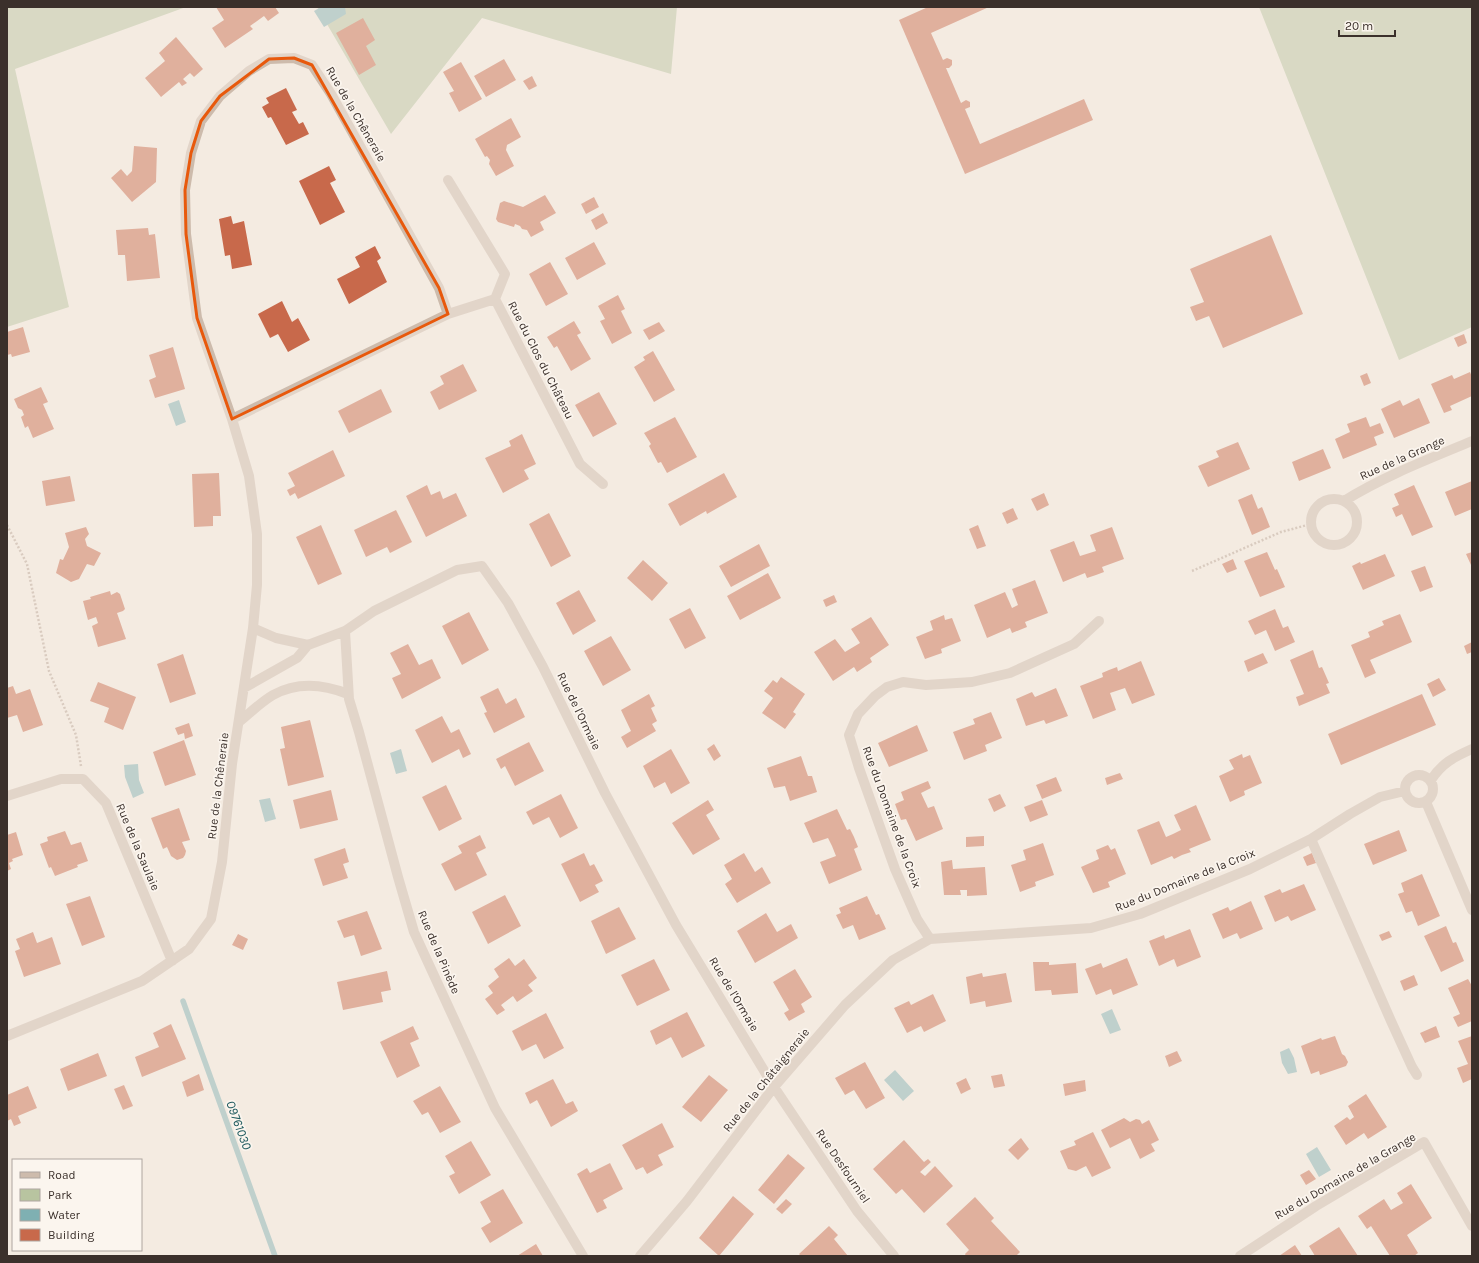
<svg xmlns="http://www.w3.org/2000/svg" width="1479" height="1263" viewBox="0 0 1479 1263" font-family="Karla,sans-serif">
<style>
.green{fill:#b8c4a0}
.water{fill:#7fb0b2}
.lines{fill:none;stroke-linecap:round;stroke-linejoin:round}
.stream{stroke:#7fb0b2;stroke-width:5.5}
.building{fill:#c8694b}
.path{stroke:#b9a596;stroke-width:2.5;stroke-dasharray:2 2;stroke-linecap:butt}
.street{stroke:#cdbbac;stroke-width:10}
.marked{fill:none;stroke:#e8590c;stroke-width:3;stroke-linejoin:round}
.labels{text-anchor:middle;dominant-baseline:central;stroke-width:3.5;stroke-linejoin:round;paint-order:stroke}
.street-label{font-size:12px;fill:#3b302b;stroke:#fbf5ee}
.water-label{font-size:13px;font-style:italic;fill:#1f5a5e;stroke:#fbf5ee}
</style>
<rect width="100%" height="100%" fill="#f4ebe1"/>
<!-- green -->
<path class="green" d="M7,7H186L15,69L69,307L7,327Z
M317,7H677L671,74L482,18L391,134Z
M1259,7H1472V327L1399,360Z"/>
<!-- water -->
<path class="water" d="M321,7H345L346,14L324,27L314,11Z
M179,400L186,422L176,426L168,404Z
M401,749L407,771L396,774L390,753Z
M138,764L139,780L144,793L133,798L125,777L124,765Z
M270,798L276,819L265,822L259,800Z
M1112,1009L1121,1030L1110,1034L1101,1014Z
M1289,1048L1294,1058L1297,1072L1288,1074L1282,1063L1280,1052Z
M895,1070L914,1091L903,1101L884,1080Z
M1317,1147L1331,1170L1319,1177L1306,1154Z"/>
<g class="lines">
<!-- stream -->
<path class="stream" d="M183,1001L275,1256"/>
</g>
<!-- building -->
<path class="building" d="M216,7H275L279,13L268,21L264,16L250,26L253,29L225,48L212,28L224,20Z
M928,7H989L931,33L943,60L947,58L952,60V65L949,68H946L961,103L966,100L970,102V107L965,109L980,144L1084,99L1093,120L965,174L899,20Z
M363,18L375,40L366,46L376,65L359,75L336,33Z
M176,37L203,69L194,77L190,73L183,79L187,83L182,86L179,82L161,97L145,78L165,61L159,53Z
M504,59L516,80L486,97L474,76Z
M461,62L482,99L459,112L449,93L454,91L443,72Z
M532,76L537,86L529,90L523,81Z
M286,88L297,110L292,112L299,124L303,122L309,134L286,145L271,117L268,118L262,107L269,103L266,98Z
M511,118L521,137L507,145L506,150L514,166L496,176L489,164L490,160L487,156L485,157L475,139Z
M134,146L157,148L156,182L132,202L111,178L121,169L127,176L132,171Z
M329,166L336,180L330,183L345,212L320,225L299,181Z
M545,195L556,213L540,222L544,230L531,237L527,230L522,229L520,226L515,224L514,227L498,222L496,219L500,203L504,201L523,207Z
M594,197L599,207L586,214L581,204Z
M603,213L608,223L596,230L591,220Z
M231,216L233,224L244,221L252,265L232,269L230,255L225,256L219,219Z
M148,228L149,235L155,234L160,278L127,281L125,255H118L116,230Z
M1271,235L1303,314L1223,348L1209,316L1196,321L1190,307L1204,302L1190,269Z
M594,242L606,264L577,280L565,258Z
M375,246L381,258L377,261L387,282L349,304L337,279L360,267L355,257Z
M550,262L568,294L546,306L529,274Z
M618,295L625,309L621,311L632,333L612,344L600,321L605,319L598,306Z
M282,301L292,322L298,318L310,340L288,352L278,334L270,338L258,314Z
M574,321L581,333L577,335L591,359L571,371L557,346L554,348L547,337Z
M659,322L665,331L649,340L643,330Z
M23,327L30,352L12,357L11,354L7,355V332Z
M1464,334L1467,343L1458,347L1454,338Z
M173,347L185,389L155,398L149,380L156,377L149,355Z
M653,351L675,390L654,402L634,367L645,360L643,357Z
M463,364L477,391L439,410L430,392L444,384L440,376Z
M1470,372L1472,377V396L1450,406L1452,410L1444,413L1431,384L1452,375L1454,379Z
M1367,373L1371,383L1364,386L1360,376Z
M41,387L48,402L43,404L54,429L33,438L28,426L25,428L21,417L24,415L22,410L18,408L14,399Z
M381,389L392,412L349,433L338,411Z
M599,392L617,424L593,437L575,405Z
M1419,398L1430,423L1394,438L1381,409L1400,400L1403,406Z
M675,417L697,457L667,473L661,462L658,463L649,446L651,444L644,433Z
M1366,417L1370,427L1380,423L1384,433L1374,437L1377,445L1343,459L1335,439L1350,432L1347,424Z
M522,434L536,464L524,470L529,479L503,493L485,458L511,446L509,441Z
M1238,442L1250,469L1208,487L1198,466L1219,457L1216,451Z
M1323,449L1331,468L1299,481L1292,462Z
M333,450L345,476L298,499L295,493L290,496L287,490L295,486L288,473Z
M219,473L221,516H213V526L194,527L192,474Z
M724,473L737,497L707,514L706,511L680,526L668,504Z
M70,476L75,501L46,506L42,481Z
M1472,481V509L1455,516L1445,492Z
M427,485L431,495L440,491L443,499L456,493L467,516L426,537L406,496Z
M1414,485L1433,527L1412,536L1402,514L1396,517L1392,508L1399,505L1394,494Z
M1044,493L1049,505L1037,511L1031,499Z
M1252,494L1258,509L1262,507L1270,527L1252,535L1238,500Z
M1013,508L1018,519L1007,524L1002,513Z
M396,510L412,542L390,553L387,547L366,557L354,530Z
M549,513L571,556L551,567L529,524Z
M321,525L342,574L318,585L296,537Z
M978,525L986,546L977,549L969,529Z
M86,527L89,534L85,539L87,546L101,553L94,566L87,564L79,579L71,582L56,573L60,559L63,560L69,547L65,533Z
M1112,527L1124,559L1102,567L1104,572L1096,575L1087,578L1085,573L1063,582L1050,550L1074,541L1080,556L1096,551L1090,535Z
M759,544L770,566L731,587L719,566Z
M1267,552L1275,570L1277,569L1285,587L1260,597L1244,561Z
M1472,552V564L1471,565L1466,554Z
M1385,554L1395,576L1363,590L1352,566L1360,562L1361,564Z
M1233,559L1237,569L1227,573L1222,564Z
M643,560L668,583L652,601L627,578Z
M1425,566L1433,587L1420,592L1411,571Z
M768,573L781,598L740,620L727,596Z
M1035,580L1048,613L1025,622L1027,627L1012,633L1010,628L987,638L974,605L1005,592L1012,608L1018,605L1012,589Z
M579,590L596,621L573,635L556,603Z
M110,591L111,595L117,592L120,594L125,609L123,611L117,613L126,639L98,647L92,626L98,623L96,617L88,620L83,601L91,599L90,597Z
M834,595L837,602L826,607L823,600Z
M690,608L706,638L685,649L669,619Z
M1275,609L1283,628L1288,626L1295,642L1275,651L1266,630L1255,635L1248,621Z
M469,612L489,650L462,665L442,626Z
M1400,614L1412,642L1370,660L1376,673L1365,678L1351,645L1370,637L1368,632L1384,625L1382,621Z
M944,615L945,620L952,618L961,641L941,649L942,653L925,659L916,637L933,630L930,621Z
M871,617L889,645L870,658L872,662L857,672L854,667L833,681L814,652L835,639L845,652L860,643L851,629Z
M611,636L631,670L603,686L584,651Z
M1472,642V652L1467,654L1464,646Z
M408,644L419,665L432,659L441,678L402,699L392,678L401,674L390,653Z
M1313,650L1319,668L1322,667L1329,683L1326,684L1330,693L1299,706L1296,697L1304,694L1290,660Z
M1263,653L1268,663L1248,672L1244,661Z
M183,654L196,694L170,703L157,664Z
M1141,661L1155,695L1132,704L1125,688L1110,693L1116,710L1093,719L1080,686L1103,677L1102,673L1109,670L1117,667L1118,671Z
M781,677L805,694L793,712L796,714L785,729L762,713L773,698L764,691L773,680L777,683Z
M1439,678L1446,690L1433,697L1427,684Z
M98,682L136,697L123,730L104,722L109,708L90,701Z
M13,686L16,694L30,689L43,725L23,732L17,715L7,718V688Z
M498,688L506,704L516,698L525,717L494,733L484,713L487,712L480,697Z
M1056,688L1068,716L1046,724L1044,720L1026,726L1016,699L1032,692L1035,697Z
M649,694L655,706L651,708L657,721L652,724L656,731L627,748L621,737L631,731L621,710Z
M1422,694L1436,725L1341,765L1328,734Z
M991,712L1002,738L985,745L987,751L964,760L953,732L975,724L973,719Z
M442,716L451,733L459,729L471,754L463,758L459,749L432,763L415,730Z
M310,720L324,777L288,786L280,749L285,748L281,727Z
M189,723L193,736L185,739L184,733L178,735L175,728Z
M917,725L928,751L889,767L878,743Z
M184,740L196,775L165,786L153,752Z
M529,742L544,771L515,786L505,766L501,769L496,759Z
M714,744L721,756L714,761L707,749Z
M671,749L690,783L671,794L665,782L654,788L643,766Z
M1242,754L1243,758L1250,755L1262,783L1244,791L1245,795L1230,802L1219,776L1234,769L1229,760Z
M801,756L808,776H812L817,792L790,801L785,786L774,788L767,768Z
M1120,773L1123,779L1107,785L1105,778Z
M1056,777L1062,791L1042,799L1036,785Z
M928,781L931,788L921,793L928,808L934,806L943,829L916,841L906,819L901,820L895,804L904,800L901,792Z
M446,785L462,819L439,831L422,797Z
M331,790L338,820L300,829L293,800Z
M561,794L578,828L560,838L549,817L533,825L526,812Z
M1000,794L1006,806L994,812L988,799Z
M708,800L714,810L706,815L720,839L693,855L672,823Z
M1042,800L1048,815L1030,822L1024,807Z
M1196,805L1211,840L1189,849L1191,852L1182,855L1174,859L1172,856L1151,865L1137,830L1159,821L1166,837L1173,834L1181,830L1174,815Z
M179,808L190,840L182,842L186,851L185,855L183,858L177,860L171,856L167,847L163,849L151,818Z
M837,809L847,830L850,829L854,837L858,847L854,849L862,870L829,884L820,862L836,856L832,846L828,838L813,843L804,823Z
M1399,830L1407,851L1373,865L1364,844Z
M65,831L71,845L81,842L88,861L77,865L78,867L55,876L51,867L49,868L40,844L48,841L47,837Z
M16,832L23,855L12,859L13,861L9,863L11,869L7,871V835Z
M480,835L486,848L476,853L487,875L455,891L441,864L462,853L458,846Z
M984,836V846L966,847V837Z
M1043,843L1054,875L1035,882L1036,886L1020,892L1011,865L1026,860L1023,850Z
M1108,845L1111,850L1115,848L1126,874L1108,882L1110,887L1093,893L1081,867L1099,859L1096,850Z
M345,848L349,862L343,864L348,878L323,886L314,859Z
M584,853L590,866L594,864L603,881L595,885L599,892L580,902L561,864Z
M744,853L755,872L762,867L771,883L737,903L725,884L732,879L724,865Z
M1312,853L1316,863L1307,866L1303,857Z
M952,860L953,869L985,867L987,895L967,896V890H960L961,895H944L941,862Z
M1422,874L1440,916L1418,926L1412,911L1406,913L1398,894L1404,892L1401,883Z
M1304,884L1316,910L1291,921L1288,916L1275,922L1264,896L1280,889L1282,893Z
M505,895L521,926L488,944L472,912Z
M90,896L105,937L82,946L66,904Z
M867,896L876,915L879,914L886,929L859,940L853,925L843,929L836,915L841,913L839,908Z
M1251,901L1263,929L1240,939L1237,933L1223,939L1212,914L1228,907L1230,911Z
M619,907L636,939L606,954L591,921Z
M367,911L382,949L361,956L354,935L344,938L337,921Z
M766,913L777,932L791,924L798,938L755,963L737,931Z
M1446,926L1453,943L1456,942L1464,961L1441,972L1424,936Z
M1190,929L1201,957L1177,967L1174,959L1159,966L1149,941L1164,935L1165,939Z
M1389,931L1392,937L1382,941L1379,935Z
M33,932L37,943L52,937L61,964L24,977L15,951L20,949L16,939Z
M238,934L248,939L243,950L232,945Z
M509,958L515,966L524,959L537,978L528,985L533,991L517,1002L513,996L501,1005L505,1010L497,1015L485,999L493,993L488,986L499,977L494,969Z
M1127,958L1138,985L1113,995L1111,989L1096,995L1085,969L1101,963L1103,968Z
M654,959L670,990L637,1006L621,975Z
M1033,962H1049V965L1076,963L1078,993L1052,995L1051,990L1035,991Z
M795,969L812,997L801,1004L805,1012L789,1021L784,1013L789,1010L773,982Z
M387,971L391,990L381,992L383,1002L343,1010L337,982Z
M982,973L983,977L1006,973L1012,1002L986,1007L985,1001L970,1004L966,977Z
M1414,975L1418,985L1404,991L1400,981Z
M1468,979L1472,986V1021L1458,1027L1453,1017L1460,1014L1448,988Z
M933,994L946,1021L924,1032L921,1026L907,1033L894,1008L909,1001L911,1005Z
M687,1012L705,1046L682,1058L671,1037L656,1045L650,1031Z
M546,1013L564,1048L544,1059L536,1044L522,1051L512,1031Z
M171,1024L186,1059L142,1077L135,1057L159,1047L153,1033Z
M413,1026L419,1039L410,1043L420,1066L397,1078L380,1042Z
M1436,1026L1440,1037L1425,1043L1420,1033Z
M1335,1036L1342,1054L1345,1056L1348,1062L1346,1066L1320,1075L1319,1071L1311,1074L1301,1046L1321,1038L1322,1040Z
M1472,1036V1079L1463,1083L1457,1068L1468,1064L1458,1041Z
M1177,1051L1182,1061L1169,1067L1165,1056Z
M98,1053L107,1076L68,1091L60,1069Z
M865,1062L885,1098L866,1109L854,1090L845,1095L835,1078Z
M199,1074L204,1090L187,1097L182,1082Z
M1002,1074L1005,1086L994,1088L991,1076Z
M709,1075L728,1090L701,1122L682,1107Z
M966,1078L971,1089L961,1094L956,1083Z
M553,1079L566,1104L573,1101L578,1111L551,1127L537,1100L530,1104L525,1093Z
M1085,1080L1086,1091L1065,1096L1063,1084Z
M124,1085L133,1106L123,1110L114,1089Z
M28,1086L37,1108L18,1116L21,1123L14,1126L11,1119L7,1121V1095Z
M440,1086L461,1122L440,1133L428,1112L422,1115L413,1101Z
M1366,1094L1387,1127L1368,1139L1364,1133L1346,1145L1334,1126L1347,1117L1350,1120L1354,1117L1348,1106Z
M1124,1118L1130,1122L1136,1119L1140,1120L1142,1124L1149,1120L1159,1140L1151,1144L1155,1151L1140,1159L1130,1138L1110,1148L1101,1130Z
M662,1123L674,1147L658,1155L663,1165L647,1174L643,1167L636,1170L622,1145Z
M1093,1132L1111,1168L1092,1177L1086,1166L1076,1171L1068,1169L1060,1151L1076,1145L1074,1141Z
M1021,1138L1029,1149L1018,1160L1008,1150Z
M904,1140L924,1162L928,1159L931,1162L920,1172L925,1176L935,1166L953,1186L924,1213L902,1189L896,1194L873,1169Z
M471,1141L491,1175L459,1194L449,1176L455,1173L445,1156Z
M788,1154L805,1168L774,1204L758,1190Z
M610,1163L623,1189L603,1200L607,1208L597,1213L577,1174L587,1168L590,1173Z
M1309,1170L1316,1179L1306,1185L1300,1175Z
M1411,1184L1432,1218L1407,1235L1418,1253L1414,1256H1390L1371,1226L1367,1229L1358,1216L1384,1199L1391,1210L1403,1203L1397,1193Z
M503,1189L523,1223L490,1243L481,1228L491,1222L480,1202Z
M733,1196L754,1214L719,1256L699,1238Z
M975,1197L994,1218L991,1221L1020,1252L1016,1256H966L965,1254L969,1250L946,1224Z
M786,1199L792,1204L782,1214L776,1209Z
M829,1226L838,1235L834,1239L848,1256H801L799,1254Z
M1339,1227L1358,1256H1315L1309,1246Z
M536,1244L543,1256H517Z
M1295,1245L1302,1256H1279Z"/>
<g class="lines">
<!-- path -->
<path class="path" d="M7,525L27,564L49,671L76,735L81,766
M1192,571L1281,532L1311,524"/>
<!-- street -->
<path class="street" d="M448,180L505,274L495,299L580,464L603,484
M448,314L495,299
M1311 522a23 23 0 1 1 46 0a23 23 0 1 1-46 0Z
M1344,501C1384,476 1429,459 1472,441
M1099,621L1074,644L1010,673L972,682L926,685L903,682L887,687L875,696L858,714L849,735L859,768L895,869L917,919L930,939L1091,928L1140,914L1250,869L1311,839L1350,814L1380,797L1405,791
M253,628L276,638L308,645L345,631L374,611L457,570L482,566L508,603L543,667L605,793L676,925L774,1087L857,1211L894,1256
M345,631L349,699L359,732L398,877L414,932L495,1108L583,1256
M244,688L297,658L308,645
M239,722C250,713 261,702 273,695C298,681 323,684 348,694
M1405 789a14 14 0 1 1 28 0a14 14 0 1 1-28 0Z
M1431,780C1442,763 1454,757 1472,749
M7,796L61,779H83L106,803L172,961
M1426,802L1472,910
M1311,839L1391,1021L1412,1067L1417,1075
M7,1036L142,981L189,949L211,919L222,862L232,764L253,628L257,585V534L249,476L232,419L197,318L186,234L185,190L191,153L201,121L220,96L249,71L269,59L294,58L312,65L331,94L439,288L448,314L232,419
M640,1256L687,1201L774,1087L845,1005L893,960L930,939
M1240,1256L1316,1206L1424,1142L1472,1226"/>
</g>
<!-- marked area -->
<path d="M0 0H1479V1263H0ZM294,58L312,65L439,288L448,314L232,419L197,318L186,234L185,190L191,153L201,121L220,96L269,59Z" fill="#f4ebe1" fill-opacity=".55" fill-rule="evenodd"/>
<path class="marked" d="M294,58L312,65L439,288L448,314L232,419L197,318L186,234L185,190L191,153L201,121L220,96L269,59Z"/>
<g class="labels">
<!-- street labels -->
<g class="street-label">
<text transform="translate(356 114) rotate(60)">Rue de la Chêneraie</text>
<text transform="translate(541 360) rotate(63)">Rue du Clos du Château</text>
<text transform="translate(1402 458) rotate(-24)">Rue de la Grange</text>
<text transform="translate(579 711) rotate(64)">Rue de l'Ormaie</text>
<text transform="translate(218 786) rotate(-83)">Rue de la Chêneraie</text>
<text transform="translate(892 817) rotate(70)">Rue du Domaine de la Croix</text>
<text transform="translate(138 847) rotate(67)">Rue de la Saulaie</text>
<text transform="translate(1185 880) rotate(-22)">Rue du Domaine de la Croix</text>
<text transform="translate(439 952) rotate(67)">Rue de la Pinède</text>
<text transform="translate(734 994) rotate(59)">Rue de l'Ormaie</text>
<text transform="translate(766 1080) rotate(-51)">Rue de la Châtaigneraie</text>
<text transform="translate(843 1166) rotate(56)">Rue Desfourniel</text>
<text transform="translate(1345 1176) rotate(-30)">Rue du Domaine de la Grange</text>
</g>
<!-- water labels -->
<g class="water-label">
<text transform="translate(239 1125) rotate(70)">O9761030</text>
</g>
</g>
<!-- border -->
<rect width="1479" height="1263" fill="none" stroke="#3b302b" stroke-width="16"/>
<!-- legend -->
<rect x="12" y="1159" width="130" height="92" fill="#fbf5ee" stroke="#aea6a0"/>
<rect x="20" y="1172" width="20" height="6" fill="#cdbbac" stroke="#aea6a0"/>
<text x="48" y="1179" font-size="12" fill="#3b302b">Road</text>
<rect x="20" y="1189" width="20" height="12" fill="#b8c4a0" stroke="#aea6a0"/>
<text x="48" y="1199" font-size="12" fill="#3b302b">Park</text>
<rect x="20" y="1209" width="20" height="12" fill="#7fb0b2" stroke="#aea6a0"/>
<text x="48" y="1219" font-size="12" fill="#3b302b">Water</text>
<rect x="20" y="1229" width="20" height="12" fill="#c8694b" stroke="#aea6a0"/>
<text x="48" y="1239" font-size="12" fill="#3b302b">Building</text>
<!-- scale -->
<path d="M1339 30v6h56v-6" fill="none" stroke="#3b302b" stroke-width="2"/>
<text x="1345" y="30" font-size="12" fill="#3b302b" stroke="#fbf5ee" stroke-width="3" paint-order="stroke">20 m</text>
</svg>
